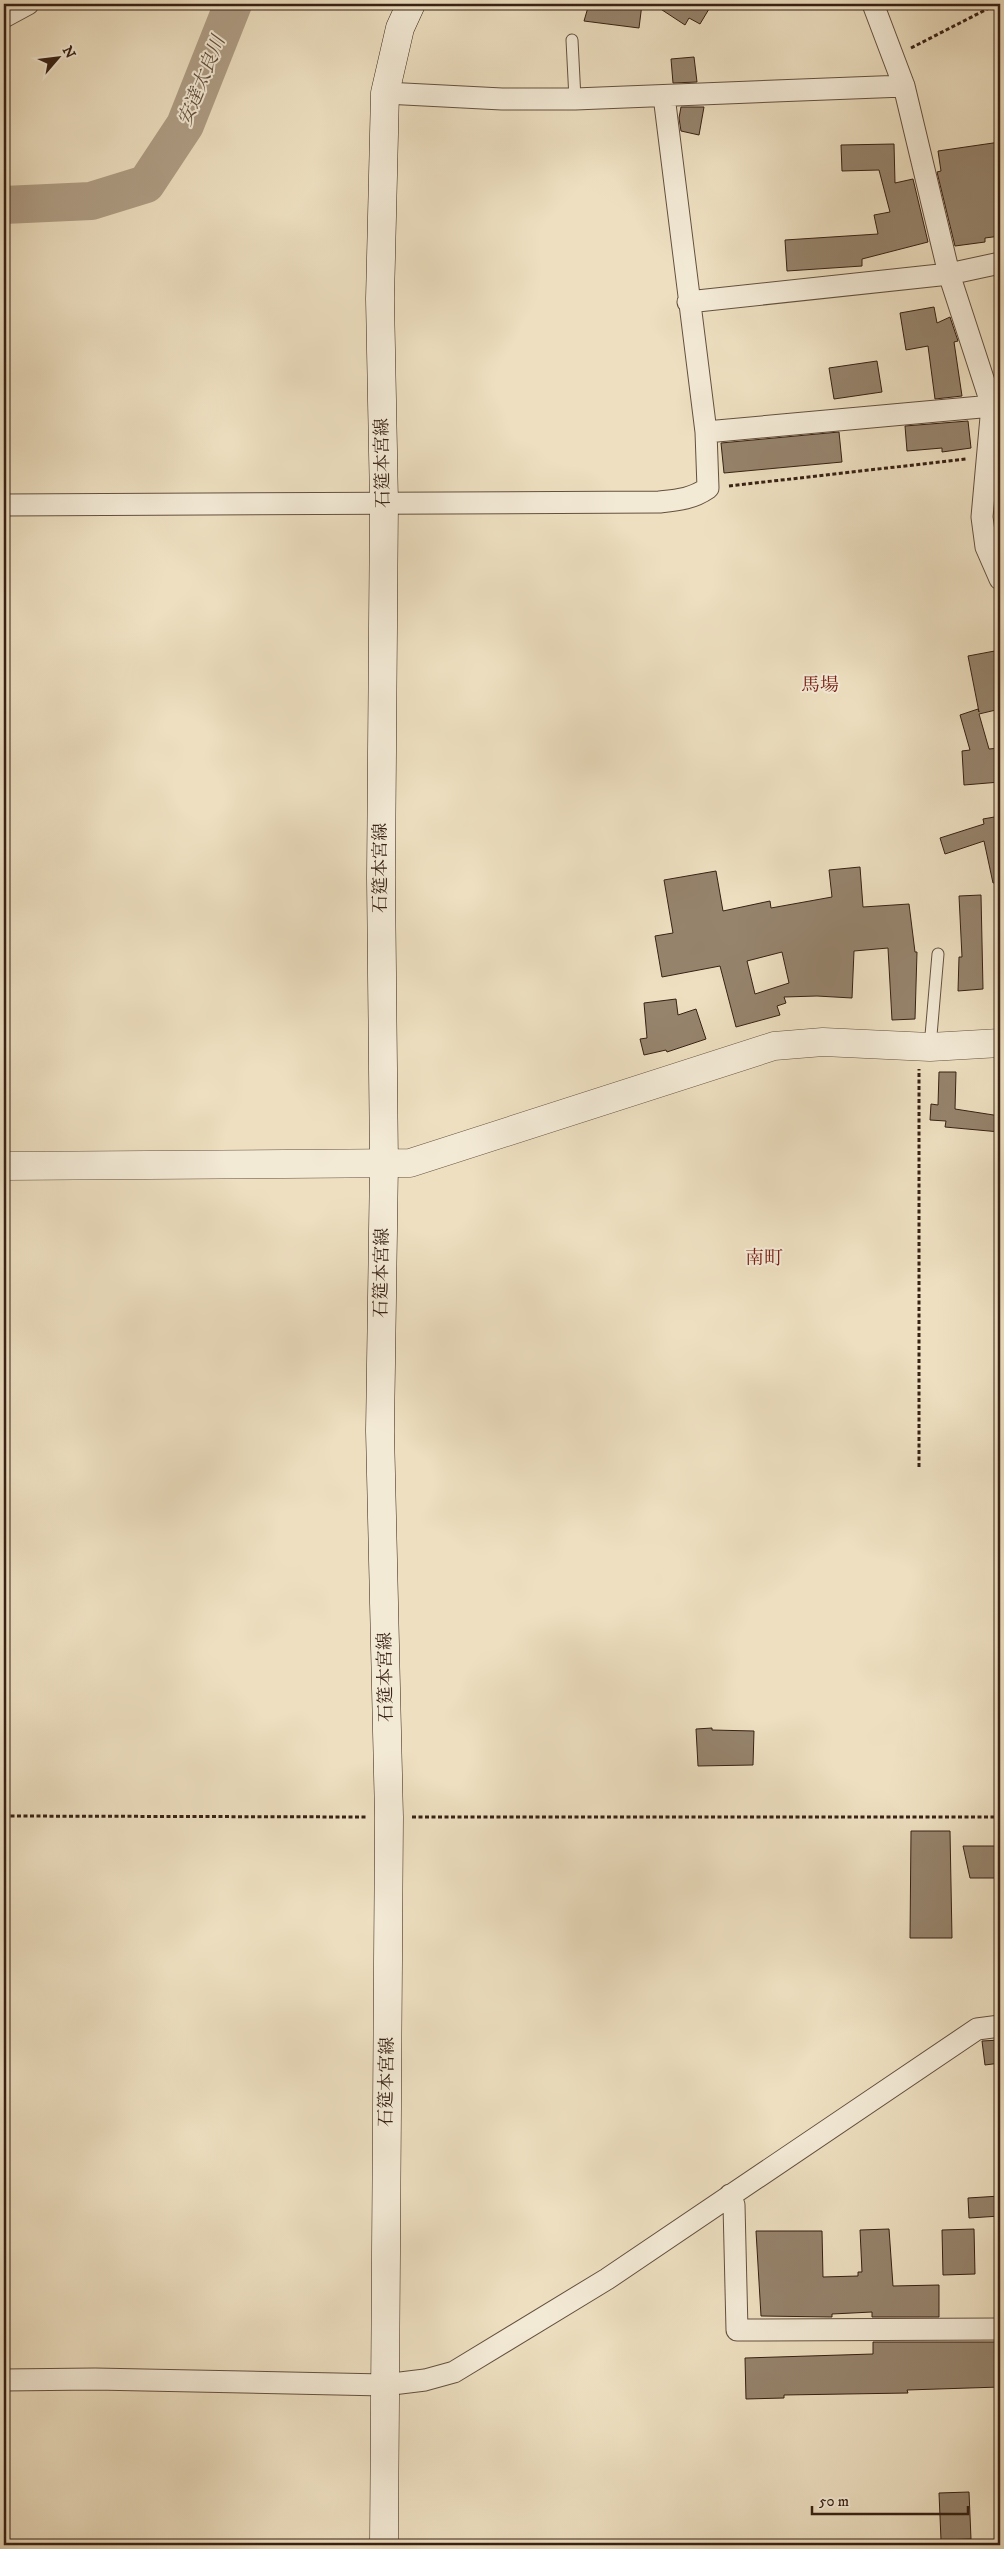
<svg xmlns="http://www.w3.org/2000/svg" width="1004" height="2549" viewBox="0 0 1004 2549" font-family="'IM FELL DW Pica','Noto Serif JP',serif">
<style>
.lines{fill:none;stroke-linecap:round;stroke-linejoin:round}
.river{stroke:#af9e86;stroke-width:38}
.building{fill:#96846d;stroke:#372114;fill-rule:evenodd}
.service-casing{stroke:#64503f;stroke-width:13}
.minor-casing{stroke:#64503f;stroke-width:23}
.tertiary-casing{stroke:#64503f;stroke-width:29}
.secondary-casing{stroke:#372114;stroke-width:29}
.path{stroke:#372114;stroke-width:3;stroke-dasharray:4 2.5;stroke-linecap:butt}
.service{stroke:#f3ead6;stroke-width:11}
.minor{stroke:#f3ead6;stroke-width:21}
.tertiary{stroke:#f3ead6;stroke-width:28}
.secondary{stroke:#f3ead6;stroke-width:28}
.labels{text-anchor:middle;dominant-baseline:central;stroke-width:4;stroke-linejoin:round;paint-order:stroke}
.street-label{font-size:18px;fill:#372114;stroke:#f3ead6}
.water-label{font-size:19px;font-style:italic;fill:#614d3c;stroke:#f3ead6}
.neighbourhood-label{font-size:19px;fill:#7a1f14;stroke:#f3ead6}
</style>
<rect width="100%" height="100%" fill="#eddfc0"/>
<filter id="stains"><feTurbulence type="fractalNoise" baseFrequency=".004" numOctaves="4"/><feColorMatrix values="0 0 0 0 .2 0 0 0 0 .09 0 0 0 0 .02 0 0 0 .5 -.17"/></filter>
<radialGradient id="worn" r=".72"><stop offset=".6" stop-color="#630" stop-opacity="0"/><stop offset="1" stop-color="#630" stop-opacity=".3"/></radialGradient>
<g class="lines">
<!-- river -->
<path class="river" d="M4,205L91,201L146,184L185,125L233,4"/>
</g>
<!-- building -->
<path class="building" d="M589,4H642L639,28L584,21Z
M653,4H712L700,24L689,18L685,25Z
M694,57L697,82L673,83L671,59Z
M681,107H704L699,135L681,131L679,118Z
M1000,142V236L985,238V242L955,246L937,172L941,171L938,151Z
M894,144L895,183L913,179L928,242L862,259V266L787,271L785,240L878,234L874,215L890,212L879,170L842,171L841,145Z
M934,307L937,323L950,317L958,341L954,342L962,396L935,399L928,346L906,350L900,313Z
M877,361L882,392L834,399L829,368Z
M968,421L971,448L942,452V448L907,451L905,426Z
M839,432L842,462L724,473L721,443Z
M1000,650V709L979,714L989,749L1000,748V782L964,785L962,751L970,750L960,715L978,709L979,712L968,656Z
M1000,816V882L993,883L984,841L945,854L940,838L984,824L983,819Z
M860,867L863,907L909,904L915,952H917L915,1019L892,1020L888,948L854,951L852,998L817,996L784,997L786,1003L777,1006L780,1015L736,1027L720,966L662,977L655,936L673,933L664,880L716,871L723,911L770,901L771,908L832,897L829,870ZM782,952L789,983L755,994L747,961Z
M981,895L983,989L958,991L959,957H962L959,896Z
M676,999L678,1015L696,1009L706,1039L667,1052L666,1050L644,1055L640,1039L647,1038L644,1003Z
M939,1072H956L955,1109L1000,1116V1132L945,1127L946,1121L930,1120L931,1104L938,1105Z
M712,1728V1730L754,1731L753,1765L698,1766L696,1729Z
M911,1831H950L952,1938H910Z
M963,1846H1000V1878H970Z
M1000,2040V2063L985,2065L982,2041Z
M1000,2196V2216L969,2218L968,2198Z
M889,2229L893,2286L939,2285V2317H872V2312L832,2314V2317L761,2316L756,2231H822L823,2277L858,2276V2272H862L860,2230Z
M974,2229L975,2274L943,2275L942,2230Z
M1000,2342V2387L907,2390L908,2393L784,2395V2398L746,2399L745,2358L873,2354V2342Z
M969,2492L971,2539L941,2540L939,2493Z"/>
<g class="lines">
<defs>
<path id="service" d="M572,40L575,99
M930,1047L938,954"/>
<path id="minor" d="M873,4L904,86L949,274L992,406L982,517L986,547L1000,579
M4,17L28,4
M385,93L502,99H575L904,86
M688,302L949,274L1000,263
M706,432L992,406
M4,505L659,502C678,500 692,499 708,488L706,432L664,96
M730,2195L734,2205L737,2330L1000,2329
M4,2380L95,2379L384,2385L425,2380L454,2372L607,2279L977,2029L1000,2026"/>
<path id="tertiary" d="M4,1166L410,1163L774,1046L823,1042L930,1047L1000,1043"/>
<path id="secondary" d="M384,2545L389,1817L380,1431L384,1164L381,878L384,502L380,299L385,93L400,28L411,4"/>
</defs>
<!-- service casing -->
<use href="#service" class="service-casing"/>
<!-- minor casing -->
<use href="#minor" class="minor-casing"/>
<!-- tertiary casing -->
<use href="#tertiary" class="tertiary-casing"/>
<!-- secondary casing -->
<use href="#secondary" class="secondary-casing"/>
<!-- path -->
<path class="path" d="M911,48L997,4
M729,486L966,459
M919,1467V1069
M4,1816L366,1817
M412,1817H1000"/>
<!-- service -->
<use href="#service" class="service"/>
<!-- minor -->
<use href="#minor" class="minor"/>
<!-- tertiary -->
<use href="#tertiary" class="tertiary"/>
<!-- secondary -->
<use href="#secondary" class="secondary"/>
</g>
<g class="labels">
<!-- street labels -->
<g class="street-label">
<text transform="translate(383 463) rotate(-91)">石筵本宮線</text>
<text transform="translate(381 868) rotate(-90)">石筵本宮線</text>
<text transform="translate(382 1273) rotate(-89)">石筵本宮線</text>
<text transform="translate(386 1677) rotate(-91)">石筵本宮線</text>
<text transform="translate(387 2082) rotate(-89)">石筵本宮線</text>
</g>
<!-- water labels -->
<g class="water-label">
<text transform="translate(202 81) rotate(-68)">安達太良川</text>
</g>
<!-- neighbourhood labels -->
<g class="neighbourhood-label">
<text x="820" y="685">馬場</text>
<text x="764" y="1258">南町</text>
</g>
</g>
<!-- margin -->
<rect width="1004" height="2549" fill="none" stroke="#eddfc0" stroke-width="20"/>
<rect x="5" y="5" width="994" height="2539" fill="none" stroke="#372114" stroke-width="2.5"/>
<rect x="10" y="10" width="984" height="2529" fill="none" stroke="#372114"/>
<!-- north arrow -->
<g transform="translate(58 58) rotate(62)" stroke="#f3ead6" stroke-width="4" paint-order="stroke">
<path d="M0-4L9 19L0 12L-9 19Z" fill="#372114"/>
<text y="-8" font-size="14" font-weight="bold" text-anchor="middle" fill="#372114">N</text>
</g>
<!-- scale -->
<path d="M812 2506v8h156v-8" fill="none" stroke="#372114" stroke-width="2.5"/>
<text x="819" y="2506" font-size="15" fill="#372114" stroke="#f3ead6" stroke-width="4" paint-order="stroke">50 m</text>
<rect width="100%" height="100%" filter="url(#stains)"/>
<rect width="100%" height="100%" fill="url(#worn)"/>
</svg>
